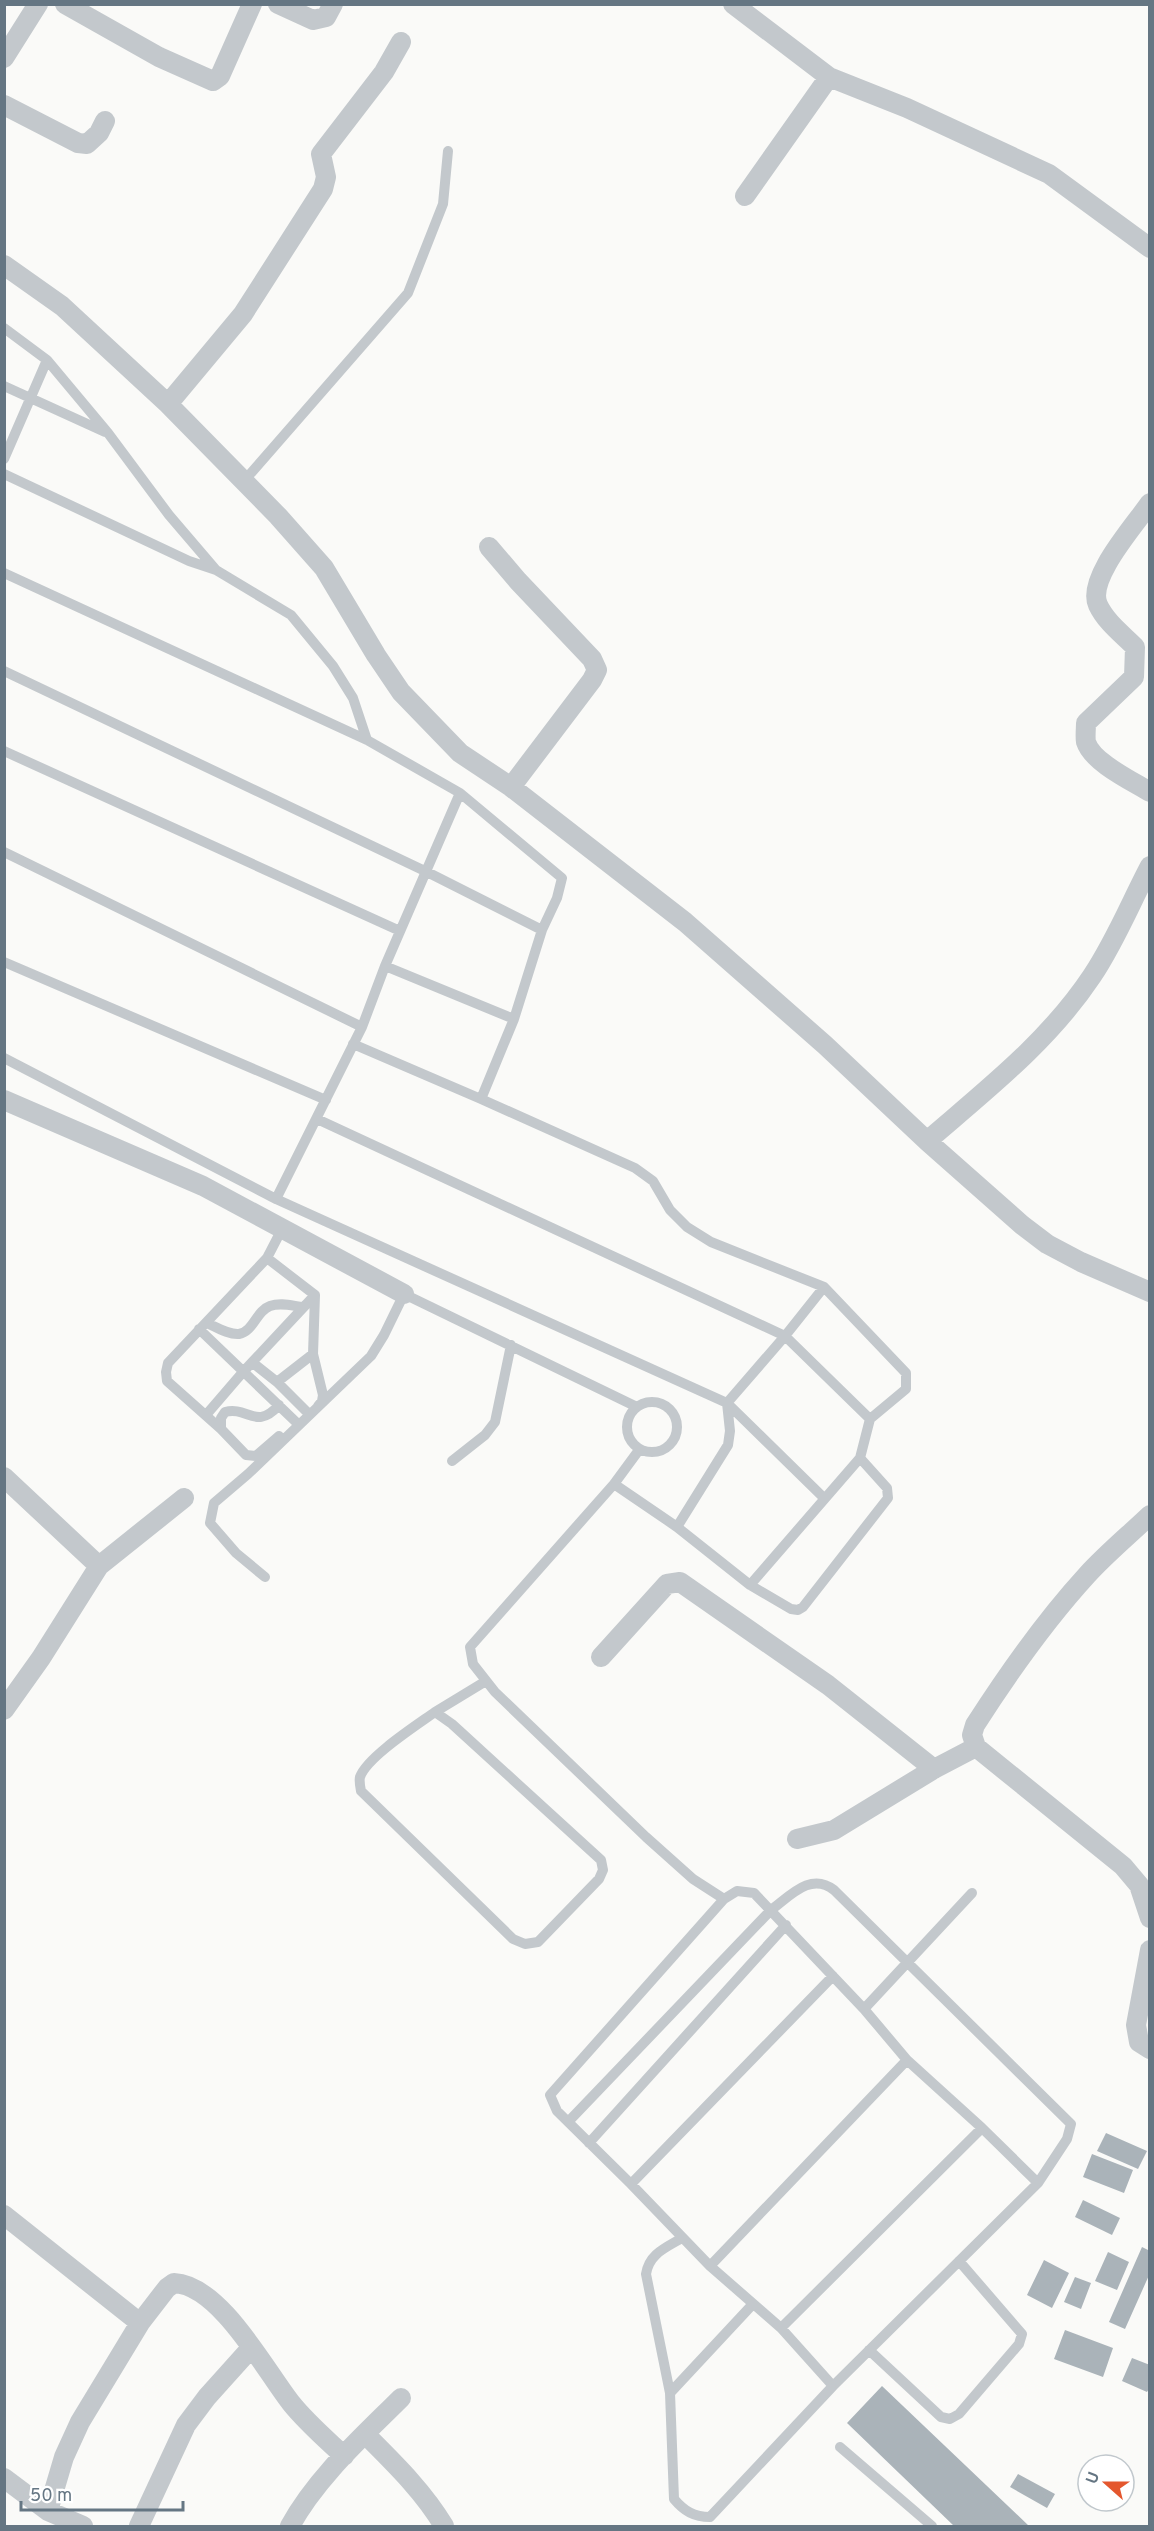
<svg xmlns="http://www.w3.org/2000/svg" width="1154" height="2531" viewBox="0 0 1154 2531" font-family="Overpass,sans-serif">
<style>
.building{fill:#aab3b9}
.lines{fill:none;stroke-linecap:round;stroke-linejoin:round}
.lane{stroke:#c3c8cc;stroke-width:10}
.street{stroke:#c3c8cc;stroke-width:20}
</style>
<rect width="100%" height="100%" fill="#fafaf8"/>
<!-- building -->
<path class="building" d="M1106,2133L1147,2151L1138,2169L1097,2151Z
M1092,2154L1133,2170L1124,2193L1083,2177Z
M1083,2200L1120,2218L1112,2235L1075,2217Z
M1142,2247L1150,2251V2273L1125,2329L1109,2322Z
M1108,2252L1129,2262L1117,2290L1095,2281Z
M1044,2260L1069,2273L1052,2308L1027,2295Z
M1075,2277L1091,2283L1081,2309L1064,2302Z
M1065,2330L1113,2348L1103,2377L1054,2359Z
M1132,2358L1150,2365V2387L1147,2392L1122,2381Z
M882,2386L1029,2526H954L847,2423Z
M1018,2474L1055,2494L1047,2508L1010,2487Z"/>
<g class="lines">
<!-- lane -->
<path class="lane" d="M4,328L47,360L108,433L169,515L216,570L291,615L333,666L353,698L367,740L460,793L562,878L557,898L542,930L514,1019L481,1099L635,1168L653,1181L670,1210L687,1227L711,1242L824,1287L906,1373V1389L870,1419L860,1458L887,1488L888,1498L803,1607L798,1610L791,1609L750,1585L677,1527L614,1484
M4,386L105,432
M4,459L47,360
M4,474L189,561L216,570
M244,481L408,293L443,204L448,151
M4,573L367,740
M4,671L427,872L542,930
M4,751L400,931
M460,793L385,966L362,1027L276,1199L727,1403L824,1498
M4,852L362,1027
M4,962L326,1100
M385,966L514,1019
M353,1044L481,1099
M4,1058L276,1199
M317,1119L785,1336L870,1419
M267,1258L315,1295L313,1354L323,1395L322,1401L318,1406
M207,1323C216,1327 229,1335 239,1334C254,1331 256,1311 270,1306C281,1302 293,1306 303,1307
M199,1329L296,1422
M253,1363L277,1382L313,1354
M277,1382L308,1413
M627 1427a25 25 0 1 1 50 0a25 25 0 1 1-50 0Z
M206,1415L243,1372L315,1295
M221,1429V1418L225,1412C248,1406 256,1431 279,1405
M279,1436L256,1456L246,1455L221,1429L167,1381L166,1372L168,1363L267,1258L282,1229
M639,1450L614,1484L470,1647L473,1664L495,1692L646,1837L693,1879L724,1899L737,1891L754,1893L864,2009L907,2060L982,2128L1038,2183L833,2386L710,2517C694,2517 684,2511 674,2499L670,2393L646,2274C649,2254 665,2248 682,2238
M452,1461L485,1435L495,1422L511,1345
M677,1527L728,1445L730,1431L727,1403L785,1336L824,1287
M265,1577L236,1553L210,1523L214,1503L248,1474L371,1356L384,1335L404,1294L637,1407
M750,1585L860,1458
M435,1712L452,1724L601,1860L603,1870L599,1879L538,1942L525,1944L513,1939L361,1791C360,1786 359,1781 360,1777C367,1757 417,1725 435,1712Z
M435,1712L486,1681
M724,1899L550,2095L557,2111L631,2184L710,2266L781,2328L833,2386
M864,2009L972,1893
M568,2122L771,1910C791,1895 811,1872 834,1890L1071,2124L1067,2139L1038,2183
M589,2143L786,1925
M631,2184L833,1976
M710,2266L907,2060
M781,2328L982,2128
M869,2350L941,2417L950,2419L959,2414L1019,2344L1022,2334L959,2261
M670,2393L752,2305
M840,2447L932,2526"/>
<!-- street -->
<path class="street" d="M65,4L159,57L213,81L220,76L252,4
M278,4L313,20L326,17L333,4
M733,4L829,77L907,108L1049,174L1150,248
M4,58L38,4
M4,105L78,143L87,144L99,133L105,121
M745,196L829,77
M4,265L62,306L168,404L278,516L324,568L376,655L401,692L460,753L511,787L685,922L825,1045L927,1141L1022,1225L1047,1244L1081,1262L1150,1292
M168,404L243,314L323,189L326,177L321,154L384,72L401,42
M1150,503C1135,525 1086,579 1098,605C1106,622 1122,634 1135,647L1134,677L1086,723C1086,729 1085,737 1086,742C1092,762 1132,781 1150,792
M489,547L518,581L592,659L597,670L592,680L511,787
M4,1100L203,1186L404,1294
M927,1141C986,1090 1048,1042 1092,976C1115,942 1131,902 1150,866
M4,1477L99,1566
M1150,1515C1129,1535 1106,1554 1087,1575C1044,1622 1009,1672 975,1725L972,1735L976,1747L1123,1866L1139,1885L1150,1918
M601,1657L667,1584L680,1582L828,1685L934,1769
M4,1710L41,1658L99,1566L184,1498
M797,1839L834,1830L934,1769L976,1747
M1150,1950L1136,2025L1139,2042L1150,2049
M4,2215L140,2323
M365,2434C394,2463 423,2491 444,2526
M4,2478L48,2511L83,2526
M48,2511L64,2457L80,2422L140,2323L167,2288L174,2283C220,2285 265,2370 291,2403C307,2423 326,2439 344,2456
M139,2526L186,2425L207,2397L251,2348
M290,2526C317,2477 362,2437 401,2398"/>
</g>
<!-- border -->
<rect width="1154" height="2531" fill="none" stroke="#657683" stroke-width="12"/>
<!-- north arrow -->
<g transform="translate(1106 2483) rotate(291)"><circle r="28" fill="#ffffff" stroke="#c1c8cd" stroke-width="1.5"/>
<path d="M0-4.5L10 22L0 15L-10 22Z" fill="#e4572e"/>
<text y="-9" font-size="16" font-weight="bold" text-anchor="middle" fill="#657683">U</text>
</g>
<!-- scale -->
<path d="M21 2501v9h162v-9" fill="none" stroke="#657683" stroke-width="3"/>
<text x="30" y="2501" font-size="18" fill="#657683" stroke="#ffffff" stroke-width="4.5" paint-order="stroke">50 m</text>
</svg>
